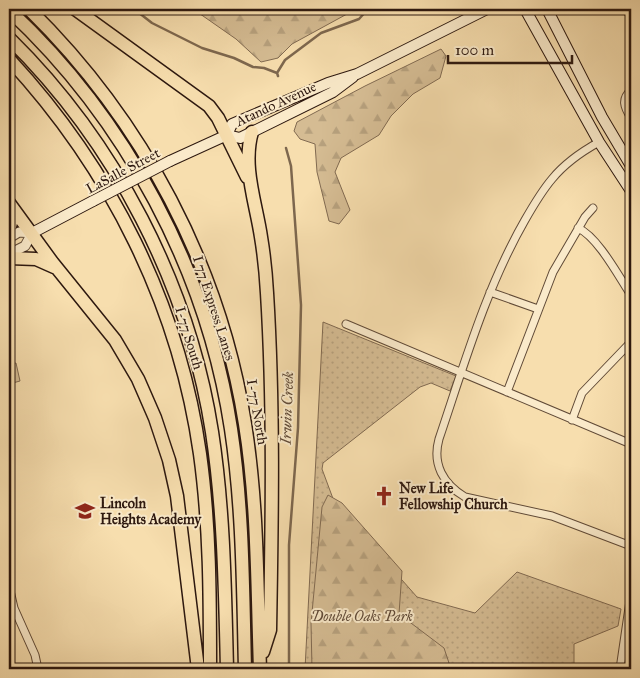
<svg xmlns="http://www.w3.org/2000/svg" width="640" height="678" viewBox="0 0 640 678" font-family="'IM FELL Great Primer',serif">
<style>
.green{fill:url(#green-dots);stroke:#816a51}
.forest{fill:url(#forest-firs);stroke:#816a51}
.pitch{fill:#d5bc93;stroke:#816a51}
.lines{fill:none;stroke-linecap:round;stroke-linejoin:round}
.stream{stroke:#7d674e;stroke-width:2.5}
.minor-casing{stroke:#604a37;stroke-width:9}
.tertiary-casing{stroke:#604a37;stroke-width:11}
.secondary-casing{stroke:#2d180f;stroke-width:12}
.motorway-casing{stroke:#2d180f;stroke-width:15}
.minor{stroke:#faeaca;stroke-width:7}
.tertiary{stroke:#faeaca;stroke-width:9}
.secondary{stroke:#faeaca;stroke-width:10}
.motorway{stroke:#f7deae;stroke-width:12}
.secondary-bridge-casing{stroke:#2d180f;stroke-width:12;stroke-linecap:butt}
.secondary-bridge{stroke:#faeaca;stroke-width:10}
.labels{text-anchor:middle;dominant-baseline:central;stroke-width:4;stroke-linejoin:round;paint-order:stroke}
.street-label{font-size:14px;fill:#2d180f;stroke:#faeaca}
.poi-label{font-size:14px;font-weight:bold;fill:#2d180f;stroke:#faeaca;text-anchor:start}
.park-label{font-size:14px;font-style:italic;fill:#5f4937;stroke:#faeaca}
.water-label{font-size:15px;font-style:italic;fill:#624c39;stroke:#faeaca}
</style>
<defs>
<pattern id="green-dots" width="8" height="8" patternUnits="userSpaceOnUse" patternTransform="scale(1.25)"><rect width="8" height="8" fill="#d5bc93"/><path d="M2 2h.1M6 6h.1" fill="none" stroke="#b7a17e" stroke-width="1.8" stroke-linecap="round"/></pattern>
<pattern id="forest-firs" width="22" height="20" patternUnits="userSpaceOnUse" patternTransform="scale(1.25)"><rect width="22" height="20" fill="#d5bc93"/><path d="M5 1l3.5 6h-7zM16 11l3.5 6h-7z" fill="#b7a17e"/></pattern>
</defs>
<rect width="100%" height="100%" fill="#f7deae"/>
<filter id="stains"><feTurbulence type="fractalNoise" baseFrequency=".004" numOctaves="4"/><feColorMatrix values="0 0 0 0 .2 0 0 0 0 .09 0 0 0 0 .02 0 0 0 .5 -.17"/></filter>
<radialGradient id="worn" r=".72"><stop offset=".6" stop-color="#630" stop-opacity="0"/><stop offset="1" stop-color="#630" stop-opacity=".3"/></radialGradient>
<!-- green -->
<path class="green" d="M323,322L456,376L450,391L431,383L420,387L323,463L322,469L335,504L417,597L475,613L517,572L621,609L618,626L574,644V669H305Z"/>
<!-- forest -->
<path class="forest" d="M193,9H353L347,14L292,44L278,58L261,62L236,39Z
M441,49L446,56L440,78L413,94L391,116L379,135L341,158L335,172L350,210L339,224L329,221L317,172L315,144L300,139L294,131L297,122L365,86Z
M328,495L342,503L402,571L399,614L444,648L449,663L433,669H312L311,623L322,507Z"/>
<!-- pitch -->
<path class="pitch" d="M16,363L20,381L9,384V364Z"/>
<g class="lines">
<!-- stream -->
<path class="stream" d="M134,9L152,23L202,48L234,58L253,67L264,68L277,73
M621,9L631,22
M278,76L277,73L285,60L321,33L359,19L368,9
M286,148L291,166L301,305L298,428L289,545V669"/>
<defs>
<path id="minor" d="M631,90C621,99 624,107 631,118
M599,142C581,152 565,163 552,179C541,192 533,206 525,220C486,288 464,365 439,439C432,464 443,484 465,497L552,516L631,546
M578,228C598,237 619,277 631,295
M490,292L538,309
M346,324L631,444
M507,392L553,272L585,217L593,208
M572,420L582,393L631,342
M9,586L14,608L35,655L38,669
M620,669L631,594"/>
<path id="tertiary" d="M9,238L19,232L32,233L25,246L9,254"/>
<path id="secondary" d="M525,9L599,142L631,191
M547,9L602,117L631,166
M227,135L232,124L328,83L357,74L487,9
M227,135L240,138L333,92L353,77
M170,161L227,135
M32,233L93,201"/>
<path id="motorway" d="M29,9C143,121 220,266 245,424C258,505 257,587 260,669
M75,9L209,106L218,118L247,177
M9,10C126,119 207,270 231,429C243,508 243,589 245,669
M9,38C115,142 189,284 212,432C224,510 225,590 227,669
M9,59C111,169 179,305 200,454C210,526 210,597 210,669
M252,132C242,166 256,203 261,237C264,255 266,275 267,293C274,405 272,518 270,630L263,652
M9,203L52,262L115,340L138,379L155,418L169,460L177,496L198,669
M9,230L12,219L10,206
M9,258L36,259L54,267"/>
</defs>
<!-- minor casing -->
<use href="#minor" class="minor-casing"/>
<!-- tertiary casing -->
<use href="#tertiary" class="tertiary-casing"/>
<!-- secondary casing -->
<use href="#secondary" class="secondary-casing"/>
<!-- motorway casing -->
<use href="#motorway" class="motorway-casing"/>
<!-- minor -->
<use href="#minor" class="minor"/>
<!-- tertiary -->
<use href="#tertiary" class="tertiary"/>
<!-- secondary -->
<use href="#secondary" class="secondary"/>
<!-- motorway -->
<use href="#motorway" class="motorway"/>
<defs>
<path id="secondary-bridge" d="M93,201L170,161"/>
</defs>
<!-- secondary-bridge casing -->
<use href="#secondary-bridge" class="secondary-bridge-casing"/>
<!-- secondary-bridge -->
<use href="#secondary-bridge" class="secondary-bridge"/>
</g>
<!-- icons -->
<defs>
<symbol id="church-bare" viewBox="-9 -9 18 18"><path d="M-1.2-6h2.4v3.5h3.3v2.4h-3.3V6h-2.4V-.1h-3.3v-2.4h3.3Z" fill="#8f2418" stroke="#faeaca" stroke-width="2.5" paint-order="stroke"/></symbol>
<symbol id="school-bare" viewBox="-9 -9 18 18"><path d="M0-5L7-2L0 1L-7-2ZM-4 1L0 2.5L4 1V4Q0 6-4 4Z" fill="#8f2418" stroke="#faeaca" stroke-width="2.5" paint-order="stroke"/></symbol>
</defs>
<g fill-rule="evenodd">
<use href="#church-bare" x="370" y="482" width="28" height="28"/>
<use href="#school-bare" x="71" y="497" width="28" height="28"/>
</g>
<g class="labels">
<!-- street labels -->
<g class="street-label">
<text transform="translate(276 104) rotate(-25)">Atando Avenue</text>
<text transform="translate(123 171) rotate(-28)">LaSalle Street</text>
<text transform="translate(214 308) rotate(72)">I 77 Express Lanes</text>
<text transform="translate(189 338) rotate(73)">I-77 South</text>
<text transform="translate(257 412) rotate(80)">I-77 North</text>
</g>
<!-- poi labels -->
<g class="poi-label">
<text x="399" y="488">New Life<tspan x="399" dy="16">Fellowship Church</tspan></text>
<text x="100" y="503">Lincoln<tspan x="100" dy="16">Heights Academy</tspan></text>
</g>
<!-- park labels -->
<g class="park-label">
<text x="362" y="616">Double Oaks Park</text>
</g>
<!-- water labels -->
<g class="water-label">
<text transform="translate(287 408) rotate(-88)">Irwin Creek</text>
</g>
</g>
<!-- margin -->
<rect width="640" height="678" fill="none" stroke="#f7deae" stroke-width="30"/>
<rect x="10" y="10" width="620" height="658" fill="none" stroke="#2d180f" stroke-width="2.5"/>
<rect x="15" y="15" width="610" height="648" fill="none" stroke="#2d180f"/>
<!-- scale -->
<path d="M448 55v8h124v-8" fill="none" stroke="#2d180f" stroke-width="2.5"/>
<text x="455" y="55" font-size="15" fill="#2d180f" stroke="#faeaca" stroke-width="4" paint-order="stroke">100 m</text>
<rect width="100%" height="100%" filter="url(#stains)"/>
<rect width="100%" height="100%" fill="url(#worn)"/>
</svg>
